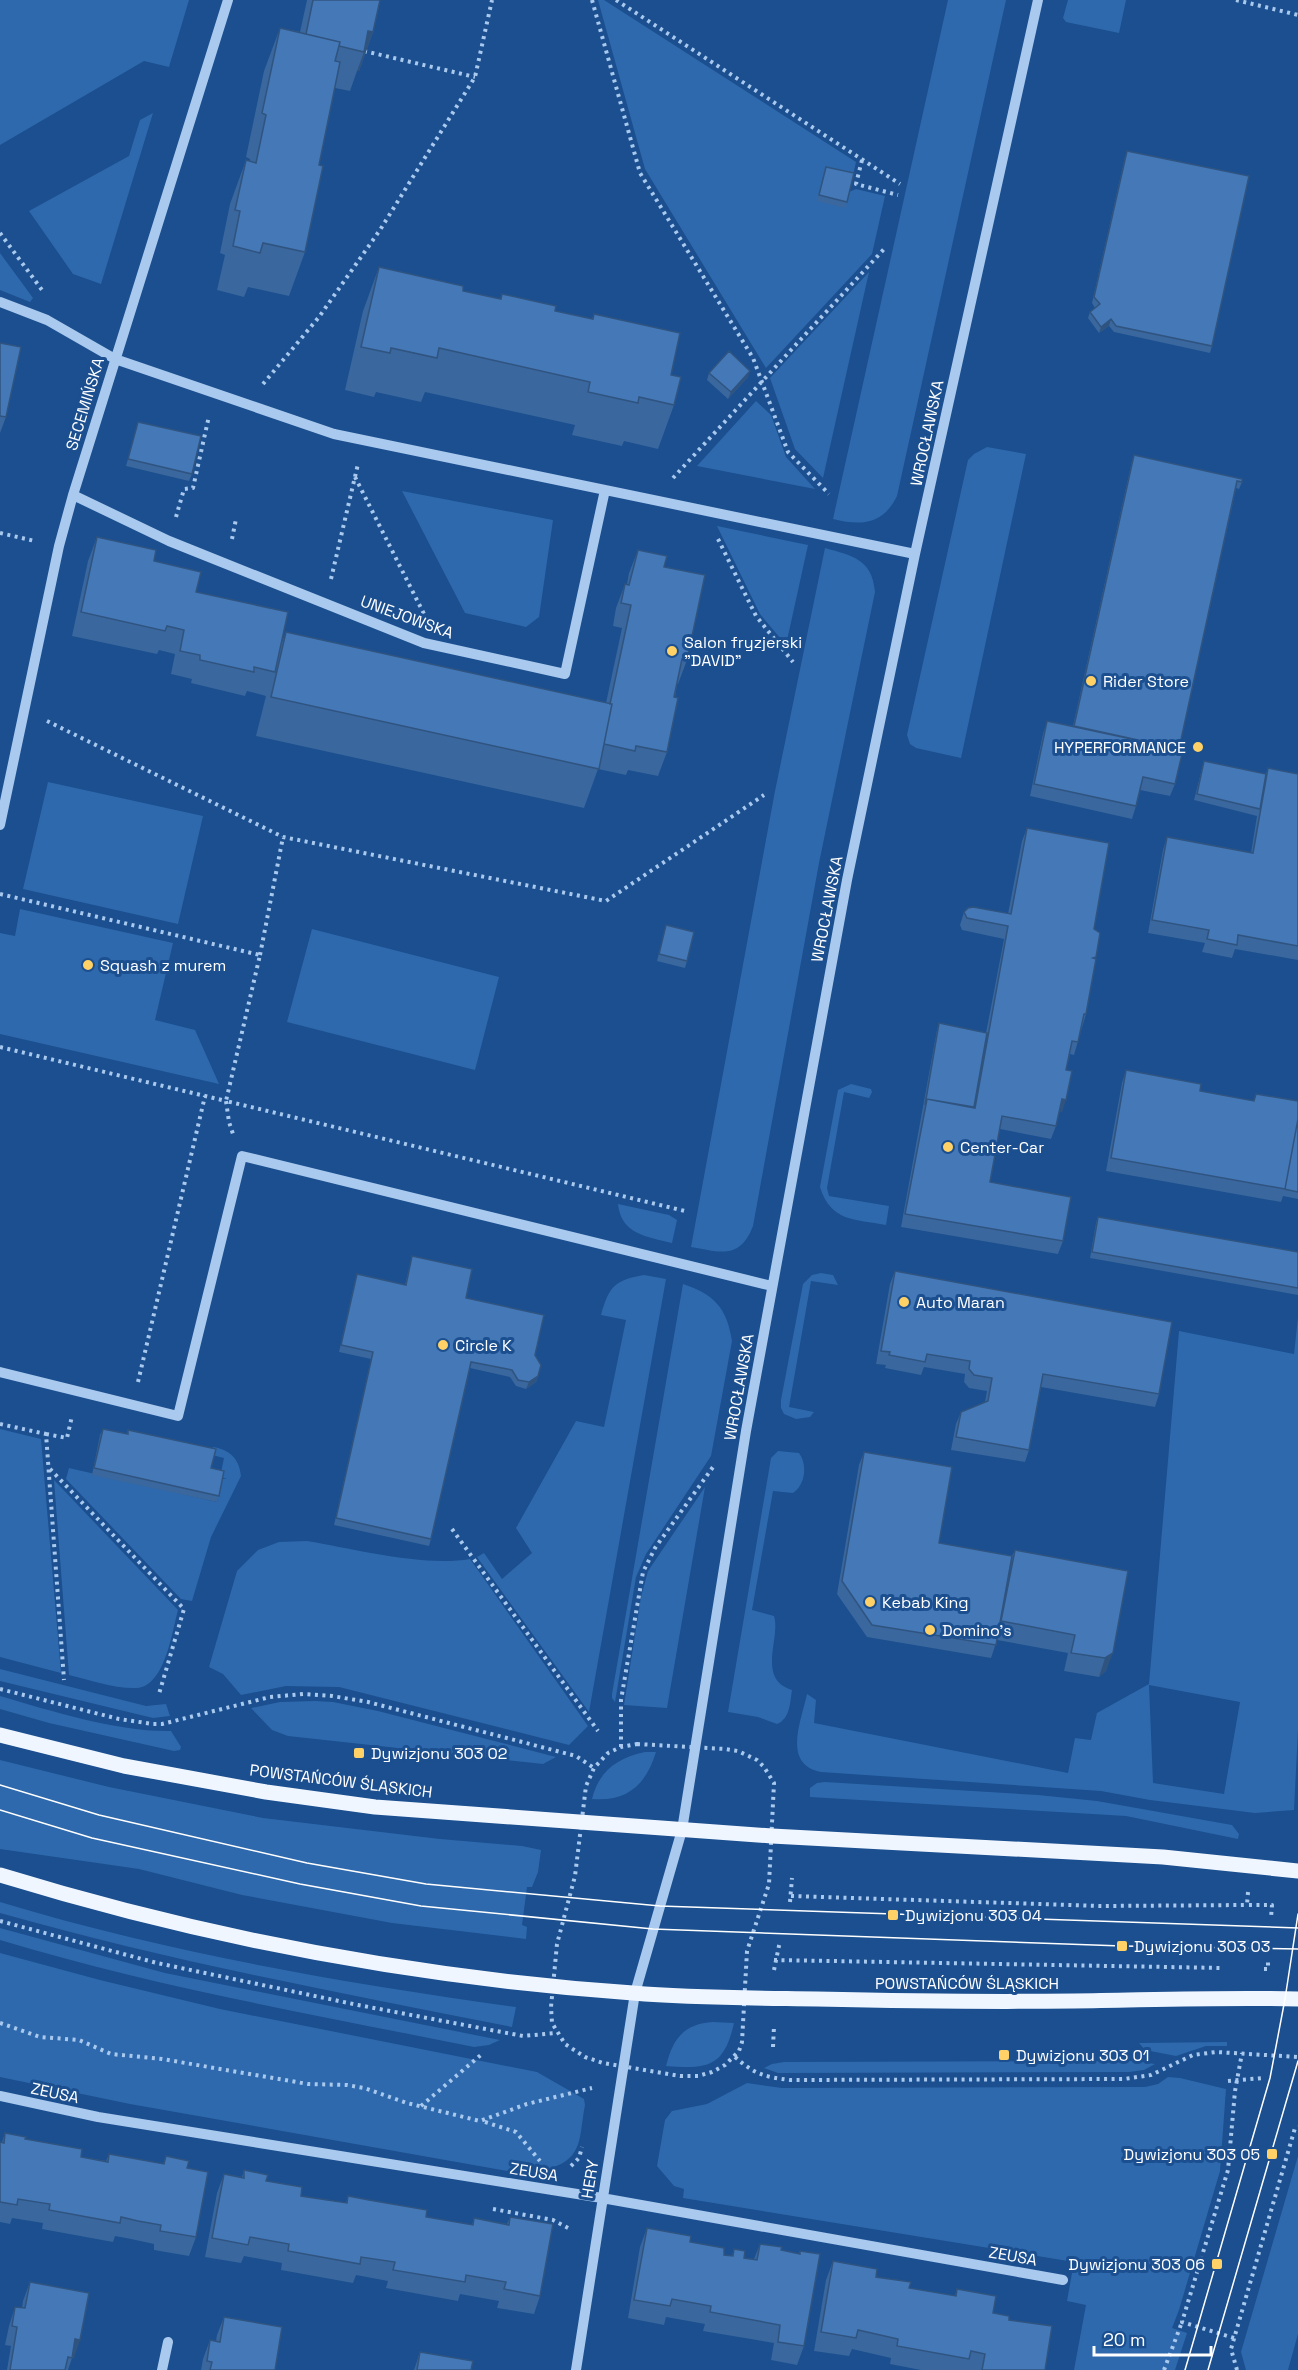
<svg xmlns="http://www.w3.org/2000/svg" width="1298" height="2370" viewBox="0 0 1298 2370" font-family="'Space Grotesk',sans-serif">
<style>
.green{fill:#2e69ad;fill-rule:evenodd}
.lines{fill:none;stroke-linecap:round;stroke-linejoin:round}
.path{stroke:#a9c9ee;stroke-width:4;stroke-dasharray:3 4.5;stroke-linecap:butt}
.minor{stroke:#a9c9ee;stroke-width:10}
.major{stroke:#f0f6ff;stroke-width:15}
.tram{stroke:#fff;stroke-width:1.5}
.wall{fill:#3a679d}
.shaded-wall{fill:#305480}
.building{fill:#4478b7;stroke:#305480;stroke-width:1.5}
.poi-dot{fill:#ffd166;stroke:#1b4f8f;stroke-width:2}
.labels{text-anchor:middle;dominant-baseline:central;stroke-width:6;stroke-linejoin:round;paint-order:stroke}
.street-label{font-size:16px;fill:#fff;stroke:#1b4f8f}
.poi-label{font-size:16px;fill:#fff;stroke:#1b4f8f;text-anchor:start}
</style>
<rect width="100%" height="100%" fill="#1b4f8f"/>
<!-- green -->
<path class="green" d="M0,0H189L169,67L144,61L0,145Z
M598,0H604L856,162L849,192L856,189L885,196L872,254L766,368L645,169Z
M948,0H1006L897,496C883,525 861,526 833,519Z
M1068,0H1126L1119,33L1066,22L1063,18Z
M153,113L101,284L73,274L29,211L129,156L140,120Z
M0,253L33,298L30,302L0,290Z
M869,272L823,478L795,449L770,378Z
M756,401L771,415L786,457L815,489L697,466Z
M987,447L1026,454L961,758L916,748L910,744L907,735L968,460L974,454Z
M402,491L553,520L539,617L526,627L465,613Z
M717,526L808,545L786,645L760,614Z
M825,548C853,556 872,559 875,592L819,863L753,1226C740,1260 720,1252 691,1247L775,791Z
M48,782L203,816L178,924L23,889Z
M20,909L173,943L155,1020L195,1030L219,1084L0,1034V933L15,936Z
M312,929L499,977L475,1070L287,1022Z
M851,1084L871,1089L872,1092L869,1098L844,1092L827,1188L829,1196L889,1206L886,1225C854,1219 831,1222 820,1187L838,1090Z
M618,1204L669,1215L677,1220L672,1243C647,1237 621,1234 618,1204Z
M821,1273L833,1275L838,1285L811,1281L789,1407L814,1412L810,1417L796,1419L784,1414L781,1408V1400L803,1284L812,1275Z
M644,1275L666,1279L589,1712L477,1557L484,1553L502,1579L532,1553L516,1528L576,1421L604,1427L626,1320L601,1315C609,1286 615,1280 644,1275Z
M683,1284C714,1294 727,1308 732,1341L711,1456L646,1554L636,1577L615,1702L612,1698V1694Z
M1298,1317V1730L1294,1810L1255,1813L1150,1800L1101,1791L821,1772C782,1764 801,1722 807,1694L816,1700L814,1723L1068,1773L1075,1738L1091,1740L1097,1713L1149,1684L1179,1331L1294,1354ZM1149,1685L1240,1702L1224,1794L1153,1783Z
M0,1429L41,1439L61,1673L0,1657Z
M213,1447C230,1450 239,1458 241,1476L211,1537L192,1601L181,1599L66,1479L69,1468L217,1502L222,1479H227L220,1477L224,1458L212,1455Z
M778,1451L799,1453C808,1465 805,1485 793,1493L773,1491L752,1610L774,1616C781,1638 756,1679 792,1690C790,1703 790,1719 777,1724L758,1717L728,1712L771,1458Z
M54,1480L178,1610C172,1632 165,1686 137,1688C115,1689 90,1680 69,1675Z
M705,1487L667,1708L624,1705L641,1597L648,1571Z
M307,1541C355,1549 424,1567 470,1559L588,1726L569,1745L339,1687L286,1686L241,1695L223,1674L209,1667L237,1571L258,1550L279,1542Z
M0,1669L146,1706L166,1704L170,1716L153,1718L0,1681Z
M0,1696C52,1711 116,1732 171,1731L181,1747L180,1750L174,1751L49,1723L0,1709Z
M315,1701L333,1702L378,1711L556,1757L543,1764L534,1763L288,1736L272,1730L251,1708L280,1702Z
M645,1752H656C646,1785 627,1802 592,1799C599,1771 617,1758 645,1752Z
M0,1760L109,1787L263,1818L440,1839L522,1846L541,1850L538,1872L532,1887H527L522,1925L527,1927L526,1939L392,1923L242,1895L139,1869L0,1849Z
M825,1782L1038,1795L1097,1801L1232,1825L1239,1834L1238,1839L1126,1816L810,1797V1788L817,1783Z
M0,1902C169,1953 342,1983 516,2007L512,2027C340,1993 169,1961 0,1913Z
M0,1928L165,1973L500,2040L489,2045L474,2047C316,2015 155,1987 0,1940Z
M0,1953L100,1980L220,2009L537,2072L584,2099L585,2105C579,2135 584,2159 550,2168L547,2178L130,2104L0,2077Z
M713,2022L734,2023C724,2068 707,2069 666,2066C673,2038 684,2024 713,2022Z
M1227,2042V2046H1206L1176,2056L1145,2050L1139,2043Z
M1136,2061L1155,2064L1144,2070L1129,2072L778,2073L764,2068L772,2064L784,2062Z
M1168,2077L1180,2078L1226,2089L1220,2171L1179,2310L1172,2328L1187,2333L1175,2370H1074L1086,2305L1067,2301L1074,2262L683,2198L684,2189L674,2186L657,2166L665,2120L672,2111L707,2104L747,2083L782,2088L1145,2087L1158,2084Z
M1298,2156V2334L1288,2370H1246L1241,2352Z"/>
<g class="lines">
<!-- path -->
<path class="path" d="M592,0L640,173L753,358L788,452L829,494
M616,0L900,184
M1236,0L1298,15
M364,51L475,77
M862,160L856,184L898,195
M0,233L42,290
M263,384L319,317L380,230L475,77L492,0
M355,477L424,614
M673,478L886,247
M176,517L184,489L193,488L209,416
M0,533L35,541
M232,539L236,519
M718,539L756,616L793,662
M331,579L358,464
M47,721L283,837L606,901L764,795
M0,894L260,955L226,1101L685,1211
M260,955L283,837
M0,1047L226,1101L229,1122L233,1134
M138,1382L205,1096
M0,1424L46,1434L64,1680
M46,1434L67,1438L72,1416
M50,1469L184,1609L159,1694
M452,1529L598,1731
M0,1689L119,1719L153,1724H162L270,1697L303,1694L332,1696L368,1702L576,1756L594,1768
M637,1744L725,1749L738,1751L757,1760L764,1767L774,1783L769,1884L747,1951L742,2042L739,2051L725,2065L712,2072L698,2076H680L603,2063L585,2057L565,2044L552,2023L551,2007L557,1944L575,1876L586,1786L594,1768L608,1753L621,1747Z
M621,1747V1700L643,1572L655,1548L713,1467
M1248,1892L1247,1905H1272L1271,1918
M791,1896L1101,1906L1247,1905
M790,1902L792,1878
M0,1921L157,1963L358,2005L523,2036L556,2033
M774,1960L1223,1968
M1264,1969H1268V1959
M774,1970L780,1941
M0,2023L40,2037L79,2040L111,2054L162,2059L308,2084L347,2085L364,2088L407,2103L480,2121L527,2104L592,2088
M773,2047L774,2026
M735,2057C754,2074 765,2077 790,2080L1124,2079L1151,2075L1193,2055L1216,2052L1298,2057
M1228,2081L1263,2078
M421,2106L482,2054
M485,2122L516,2132L540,2161
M571,2166L579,2158L582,2147
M493,2209L553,2220L570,2229V2231
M1234,2338L1182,2322L1228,2170L1235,2091L1242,2053
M1164,2370L1182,2322
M1237,2370L1231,2349L1295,2128L1298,2127"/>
<!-- minor -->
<path class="minor" d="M0,302L47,320L115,359L334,434L915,554
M73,495L169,541L424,643L565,674L605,490
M0,825L59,546L73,495L228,0
M0,1372L178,1416L242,1156L772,1286
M0,2096L98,2117L602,2198L1063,2280
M162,2370L168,2342
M576,2370L635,1993L682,1830L746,1431L847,880L915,554L1038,0"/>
<!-- major -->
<path class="major" d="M0,1735L124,1766L266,1792L375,1807L772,1836L1163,1857L1298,1871
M0,1875C205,1938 419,1978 633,1993C694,1998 756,1998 817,1999C903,2001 988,2002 1074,2001C1149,2000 1224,1997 1298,1999"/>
<!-- tram -->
<path class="tram" d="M0,1785L99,1815L307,1863L426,1884L660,1906L1298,1928
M0,1810L92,1838L300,1884L421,1906L653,1929L1122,1946L1298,1949
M1185,2370L1270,2078L1285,1999L1298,1914
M1208,2370L1298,2061"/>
</g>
<!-- wall -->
<path class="wall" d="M307,0H380L373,32L359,71H357L350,91L335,88L319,165L305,252L289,296L248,287L244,297L217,290L225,255L220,253L230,204L246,160L250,161V159L246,157L264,71L280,28L300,32Z
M1127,151L1212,346L1210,353L1114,332L1109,326L1099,333L1088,318L1090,312L1095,308L1092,303L1125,157Z
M826,167L847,202L845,208L817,201Z
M379,267L463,291L500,299L502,294L555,311L592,319L594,314L671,375L674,405L658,449L624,441L622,446L572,435L575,425L425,392L421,402L376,392L374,397L345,390L363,311Z
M0,343L6,417L0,433Z
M709,373L748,377L728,399L707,380Z
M138,422L192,474L189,481L126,466Z
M1134,455L1242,482L1239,489L1236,488L1179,749L1175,784L1170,796L1140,790L1136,806L1132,819L1030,796L1043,734L1047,721L1073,726L1132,461Z
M97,537L154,561L196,592L280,647L286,632L606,703L622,628L613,626L616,608L625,584H627L629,573L638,550L664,567L687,660L678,684H677L667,752L658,776L628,770L626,775L598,769L584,808L256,736L266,696L247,691L245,696L191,683L192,679L171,674L175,654L159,650L157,654L72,636L88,561Z
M1204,761L1266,774L1268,768L1298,774V960L1235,949L1232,958L1202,952L1205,943L1148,933L1163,850L1167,837L1251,853L1257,816L1194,800Z
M1027,828L1094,929L1096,957L1086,1014L1074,1055L1070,1054L1066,1070L1062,1112H1059L1056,1126L1051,1139L1000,1129L990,1182L1063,1241L1058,1254L901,1227L937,1030L939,1023L986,1033L1004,939L962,930L960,925L964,912L1008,914L1022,841Z
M666,925L687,961L685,968L657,961Z
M1126,1070L1200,1091L1253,1101L1256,1094L1298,1101V1199L1283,1196L1281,1202L1106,1171L1122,1083Z
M1098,1217L1298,1252V1295L1090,1258L1096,1223Z
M412,1256L466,1298L535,1355L538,1376L536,1382L526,1389L516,1386L510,1377L470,1368L431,1539L429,1546L334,1525L371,1359L339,1352L355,1281L357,1274L405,1285Z
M895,1271L1159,1394L1155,1407L1041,1387L1029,1450L1025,1462L951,1450L956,1424L961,1412L985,1402L987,1391L969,1388L964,1382L965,1374L924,1367L921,1375L885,1368L886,1365L876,1364L890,1284Z
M103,1429L127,1434L128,1430L211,1468L219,1496L217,1502L92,1475L100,1435Z
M864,1452L939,1543L1012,1556L1015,1550L1128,1571L1106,1671L1099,1677L1064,1671L1068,1653L997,1640L991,1658L867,1637L837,1594L859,1465Z
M5,2133L81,2157L106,2161L109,2154L163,2164L166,2156L187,2168L196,2237L189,2256L154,2250V2244L131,2239L115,2236L113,2242L42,2229L43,2223L12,2218L10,2224L0,2222V2142H2Z
M244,2170L266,2181L301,2196L346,2203L348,2196L426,2217L472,2225L474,2218L507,2224L510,2217L540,2296L534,2314L497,2308L499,2301L460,2294L458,2301L386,2288L388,2281L356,2275L353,2283L281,2270L282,2263L244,2256L241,2263L205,2257L217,2193L224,2174L242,2177Z
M647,2228L690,2242L724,2255L732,2256L734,2249L744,2258L754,2259L760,2244L781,2250L799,2254L800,2251L804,2346L797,2365L771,2360L774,2343L703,2331L705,2324L666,2317L664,2325L628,2318L640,2247Z
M833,2261L909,2288L955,2296L957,2289L993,2313L1009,2320L1045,2370H921L890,2364L891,2358L852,2349L849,2356L814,2351L826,2280Z
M30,2282L74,2358H72L68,2370H7L11,2346L5,2345L9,2326L15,2307L22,2308L23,2301Z
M224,2317L275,2370H201L203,2359L210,2340L216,2341L217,2335Z
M420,2352L471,2370H414Z"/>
<!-- shaded-wall -->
<path class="shaded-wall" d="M368,31L373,32L359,71H357L364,52Z
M1111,319L1109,326L1099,333L1101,327Z
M750,371L748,377L728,399L731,392Z
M1062,1099L1066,1100L1062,1112H1057Z
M538,1376L536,1382L526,1389L529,1382Z
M1113,1653L1106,1671L1099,1677L1105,1658Z
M75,2339L80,2340L74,2358L68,2357Z"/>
<!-- building -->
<path class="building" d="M313,0H380L373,32L368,31L364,52L339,46L340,42L306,34Z
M280,28L340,42L335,61L340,62L319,165L323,166L305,252L263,243L260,253L233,246L240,211L235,210L246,160L256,163L266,115L262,113Z
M1127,151L1249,176L1212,346L1116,326L1111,319L1101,327L1090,312L1100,304L1094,297Z
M826,167L854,173L847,202L819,195Z
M379,267L463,286V291L501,299L502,294L556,306L555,311L593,319L594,314L680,333L671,375L681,377L674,405L639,397L638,403L588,392L590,382L439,348L437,358L391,348L390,353L361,347Z
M0,343L21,347L6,417L0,416Z
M729,351L750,371L731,392L709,373Z
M138,422L201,436L192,474L128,459Z
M1134,455L1242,479V482L1237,481L1179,749L1074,726Z
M97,537L156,550L154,561L201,572L196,592L288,612L275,672L254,667V672L200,660V655L180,651L184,630L167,626L165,631L81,612Z
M638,550L667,556L664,567L705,575L687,660L682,659L674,697L678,698L667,752L636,746L635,751L604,744L612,704H610L631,605L621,603L625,584L629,585Z
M286,632L612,704L599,769L271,697Z
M1047,721L1183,750L1175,784L1143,777L1136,806L1034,784Z
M1204,761L1266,774L1260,809L1197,794Z
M1268,768L1298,774V946L1238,935L1237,945L1207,939L1209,930L1152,920L1167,837L1253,853Z
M1027,828L1109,843L1094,929L1100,933L1096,957L1093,958L1096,959L1086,1014H1084L1078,1042L1072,1041L1066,1070L1072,1071L1066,1100L1062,1099L1056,1126L1002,1116L990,1182L1071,1197L1063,1241L905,1214L927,1099L975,1108L1008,926L967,918L964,912L968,908L973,907L1011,914Z
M666,925L694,932L687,961L659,954Z
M939,1023L987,1033L974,1107L927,1099L925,1105Z
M1126,1070L1201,1084L1200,1091L1254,1101L1256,1094L1298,1101V1119L1285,1189L1111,1158Z
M1298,1119V1192L1284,1189H1285Z
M1098,1217L1298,1252V1288L1092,1252Z
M412,1256L472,1269L466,1298L544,1315L535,1355L541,1365L538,1376L529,1382L518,1380L512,1370L471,1362L431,1539L336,1518L373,1352L341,1345L357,1274L406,1285Z
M895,1271L1172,1322L1159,1394L1043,1374L1029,1450L956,1437L961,1412L988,1401L992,1378L974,1375L969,1369L970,1361L927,1354L925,1362L889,1355L890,1352L881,1351Z
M103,1429L128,1434V1430L216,1449L211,1468L224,1471L219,1496L94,1468Z
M864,1452L952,1467L939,1543L1012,1556L996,1645L872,1625L842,1581Z
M1015,1550L1128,1571L1113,1653L1105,1658L1071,1653L1075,1635L1001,1621Z
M5,2133L26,2137L25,2139L82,2149L81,2157L108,2162L109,2154L164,2164L166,2156L189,2161L187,2168L208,2172L196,2237L160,2231L161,2225L138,2221L121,2217L120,2223L49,2210L50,2204L18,2199L17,2205L0,2202V2142L4,2143Z
M244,2170L268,2175L266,2181L302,2187L301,2196L347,2203L348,2196L369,2200L427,2210L426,2217L473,2225L474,2218L509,2225L510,2217L553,2224L540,2296L504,2289L506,2282L466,2275L465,2282L393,2270L395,2262L361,2257L360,2264L288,2251L289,2244L250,2237L248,2245L212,2238L224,2174L244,2178Z
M647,2228L691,2236L690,2242L724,2248V2255L733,2256L734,2249L745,2251L744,2258L757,2260L760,2244L782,2247L781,2250L800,2254V2251L820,2254L804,2346L778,2342L780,2325L710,2312L711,2306L672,2299L670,2306L634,2300Z
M833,2261L877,2269L876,2277L911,2282L909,2288L956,2296L957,2289L996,2296L993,2313L1009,2316V2320L1052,2326L1045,2370H982L985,2354L971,2351L969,2359L897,2346L898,2339L858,2330L856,2338L821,2332Z
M30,2282L89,2293L80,2340L75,2339L72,2358L68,2357L65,2370H10L17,2327L12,2326L15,2307L25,2308Z
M224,2317L282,2327L275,2370H210L212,2362L207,2361L210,2340L220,2342Z
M420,2352L473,2361L471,2370H417Z"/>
<!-- markers -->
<g class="poi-dot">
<circle cx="672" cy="651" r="6"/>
<circle cx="1091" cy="681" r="6"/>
<circle cx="1198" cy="747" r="6"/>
<circle cx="88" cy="965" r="6"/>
<circle cx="948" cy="1147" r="6"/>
<circle cx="904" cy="1302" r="6"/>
<circle cx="443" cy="1345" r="6"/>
<circle cx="870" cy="1602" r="6"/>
<circle cx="930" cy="1630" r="6"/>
<rect x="353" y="1747" width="12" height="12" rx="3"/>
<rect x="887" y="1909" width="12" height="12" rx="3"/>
<rect x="1116" y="1940" width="12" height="12" rx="3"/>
<rect x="998" y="2049" width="12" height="12" rx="3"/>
<rect x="1266" y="2148" width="12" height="12" rx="3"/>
<rect x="1211" y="2258" width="12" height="12" rx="3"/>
</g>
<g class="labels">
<!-- street labels -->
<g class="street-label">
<text transform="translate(85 404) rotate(-73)">SECEMIŃSKA</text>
<text transform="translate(927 433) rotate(-78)">WROCŁAWSKA</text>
<text transform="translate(407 617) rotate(20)">UNIEJOWSKA</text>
<text transform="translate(827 909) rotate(-79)">WROCŁAWSKA</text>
<text transform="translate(739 1387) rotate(-80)">WROCŁAWSKA</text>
<text transform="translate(341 1781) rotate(7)">POWSTAŃCÓW ŚLĄSKICH</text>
<text x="967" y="1983">POWSTAŃCÓW ŚLĄSKICH</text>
<text transform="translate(55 2093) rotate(12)">ZEUSA</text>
<text transform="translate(534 2172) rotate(9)">ZEUSA</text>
<text transform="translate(590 2179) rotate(-81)">HERY</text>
<text transform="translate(1013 2256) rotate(10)">ZEUSA</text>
</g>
<!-- poi labels -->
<g class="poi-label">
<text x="684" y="642">Salon fryzjerski<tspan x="684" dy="18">"DAVID"</tspan></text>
<text x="1103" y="681">Rider Store</text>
<text x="1186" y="747" text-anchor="end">HYPERFORMANCE</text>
<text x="100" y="965">Squash z murem</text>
<text x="960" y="1147">Center-Car</text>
<text x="916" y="1302">Auto Maran</text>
<text x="455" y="1345">Circle K</text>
<text x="882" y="1602">Kebab King</text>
<text x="942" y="1630">Domino's</text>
<text x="371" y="1753">Dywizjonu 303 02</text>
<text x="905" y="1915">Dywizjonu 303 04</text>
<text x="1134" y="1946">Dywizjonu 303 03</text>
<text x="1016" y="2055">Dywizjonu 303 01</text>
<text x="1260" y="2154" text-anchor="end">Dywizjonu 303 05</text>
<text x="1205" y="2264" text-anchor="end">Dywizjonu 303 06</text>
</g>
</g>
<!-- scale -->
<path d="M1094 2346v9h117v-9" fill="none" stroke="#ffffff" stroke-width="3"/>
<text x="1103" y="2346" font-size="18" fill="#ffffff" stroke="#1b4f8f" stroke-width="4.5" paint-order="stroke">20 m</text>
</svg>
